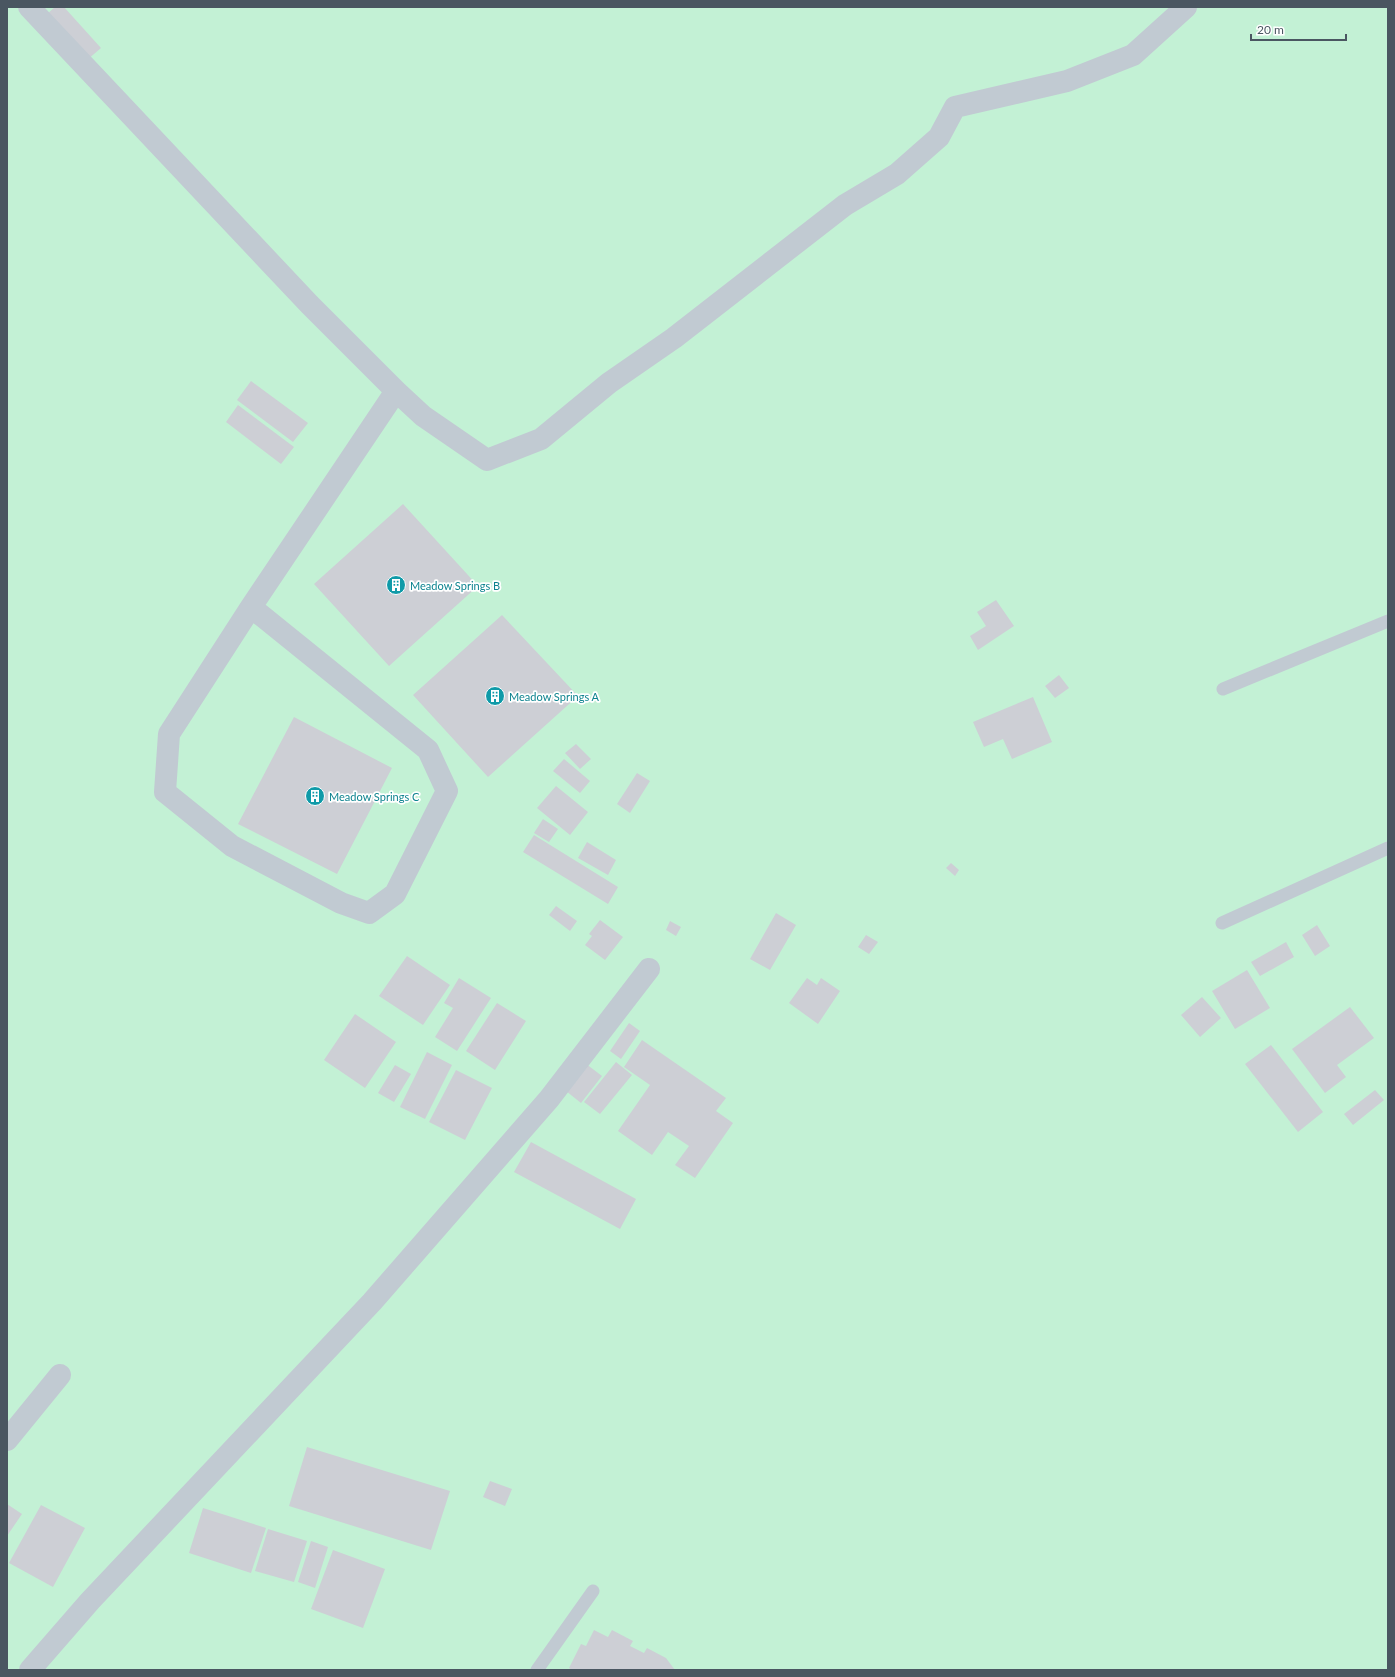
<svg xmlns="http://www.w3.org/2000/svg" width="1395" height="1677" viewBox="0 0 1395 1677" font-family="Lato,sans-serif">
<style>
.green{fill:#c3f1d5}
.building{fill:#cdcfd5}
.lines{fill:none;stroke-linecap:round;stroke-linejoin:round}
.lane{stroke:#c1cad2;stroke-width:13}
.street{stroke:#c1cad2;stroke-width:22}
.labels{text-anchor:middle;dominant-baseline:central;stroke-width:3.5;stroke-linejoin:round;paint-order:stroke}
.culture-label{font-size:11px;fill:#0d838f;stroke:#fff;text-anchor:start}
</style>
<rect width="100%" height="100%" fill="#f5f3f3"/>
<!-- green -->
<path class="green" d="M7,7H1388V1670H7Z"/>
<!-- building -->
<path class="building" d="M55,7H64L101,48L87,60L47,14Z
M251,381L308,423L293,442L237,400Z
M238,405L294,447L281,464L226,422Z
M403,504L478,586L389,666L314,584Z
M996,600L1014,626L978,650L970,636L986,626L977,612Z
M502,615L578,696L488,777L413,695Z
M1059,675L1069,688L1055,698L1045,686Z
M1033,697L1052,742L1012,759L1003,739L984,747L973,722Z
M294,717L392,768L337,874L238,824Z
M576,744L591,759L580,769L565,753Z
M564,759L590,781L580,793L553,771Z
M637,773L650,781L630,813L617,804Z
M556,786L588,812L570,835L537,808Z
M543,819L558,829L549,842L534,833Z
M534,835L618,887L608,904L523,852Z
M587,842L616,860L608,875L578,858Z
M951,863L959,870L955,876L946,868Z
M556,906L577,921L570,931L549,915Z
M776,913L796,925L770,970L750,959Z
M600,920L623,937L605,960L585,945L592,936L589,934Z
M670,921L681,927L676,936L666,930Z
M1317,925L1330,946L1315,956L1302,935Z
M866,935L878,942L869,954L858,947Z
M1286,942L1294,957L1260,976L1251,962Z
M407,956L450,985L423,1025L379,996Z
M1247,970L1270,1008L1235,1029L1212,991Z
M459,978L491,998L457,1051L435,1037L453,1008L444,1003Z
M807,978L817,985L821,978L840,991L818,1024L789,1003Z
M1202,997L1221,1018L1200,1037L1181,1015Z
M497,1003L526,1021L495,1070L466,1051Z
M1350,1007L1374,1038L1337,1065L1346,1077L1325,1093L1292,1049Z
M355,1014L396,1042L365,1088L324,1060Z
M629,1023L640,1031L621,1059L610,1051Z
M642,1040L726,1098L716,1111L733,1123L695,1178L675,1165L689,1146L668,1132L652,1155L618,1131L650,1085L624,1067Z
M1271,1045L1323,1112L1298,1132L1245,1064Z
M427,1052L452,1065L425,1119L400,1107Z
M581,1060L602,1076L581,1103L561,1087Z
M616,1062L632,1075L600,1114L584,1102Z
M395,1065L411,1074L394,1102L378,1093Z
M456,1070L492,1088L465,1140L429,1122Z
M1375,1090L1384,1100L1353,1125L1344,1114Z
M531,1142L636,1199L620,1229L514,1172Z
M307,1447L450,1491L431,1550L289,1506Z
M490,1481L512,1489L505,1506L483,1497Z
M7,1504L22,1514L7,1536Z
M41,1505L85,1528L53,1587L9,1563Z
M203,1508L266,1528L251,1573L189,1553Z
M268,1529L307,1541L294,1582L255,1571Z
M311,1541L328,1547L315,1588L298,1582Z
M333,1550L385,1569L363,1628L311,1609Z
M594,1630L608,1637L612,1630L633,1641L630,1646L644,1653L647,1648L666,1658L675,1670H572L569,1668L581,1644L586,1646Z"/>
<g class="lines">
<!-- lane -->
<path class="lane" d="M1223,689L1388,621
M1222,923L1388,848
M537,1670L593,1591"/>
<!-- street -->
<path class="street" d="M29,7L310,305L396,391L423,416L487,460L541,439L609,383L674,338L845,205L897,174L939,137L955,107L1067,81L1133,55L1186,7
M251,607L428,750L447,791L395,894L369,913L341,903L232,846L165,792L169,734L251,607L396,391
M7,1440L60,1375
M30,1670L90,1601L372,1302L549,1099L649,969"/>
</g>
<!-- icons -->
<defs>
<symbol id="building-disc" viewBox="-11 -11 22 22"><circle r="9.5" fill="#0f9aa8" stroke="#fff"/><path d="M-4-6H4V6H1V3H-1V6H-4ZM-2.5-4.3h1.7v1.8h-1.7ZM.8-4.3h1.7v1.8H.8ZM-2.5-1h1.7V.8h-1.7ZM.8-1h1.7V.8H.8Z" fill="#fff"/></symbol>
</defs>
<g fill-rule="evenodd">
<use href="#building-disc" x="385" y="574" width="22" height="22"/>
<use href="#building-disc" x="484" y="685" width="22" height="22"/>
<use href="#building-disc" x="304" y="785" width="22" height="22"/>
</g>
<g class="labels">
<!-- culture labels -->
<g class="culture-label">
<text x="410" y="585">Meadow Springs B</text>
<text x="509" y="696">Meadow Springs A</text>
<text x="329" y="796">Meadow Springs C</text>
</g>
</g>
<!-- border -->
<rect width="1395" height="1677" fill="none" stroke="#4a5661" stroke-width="16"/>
<!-- scale -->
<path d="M1251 34v6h95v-6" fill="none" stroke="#4a5661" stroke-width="2"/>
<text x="1257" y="34" font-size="12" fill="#4a5661" stroke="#ffffff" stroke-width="3" paint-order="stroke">20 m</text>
</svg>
